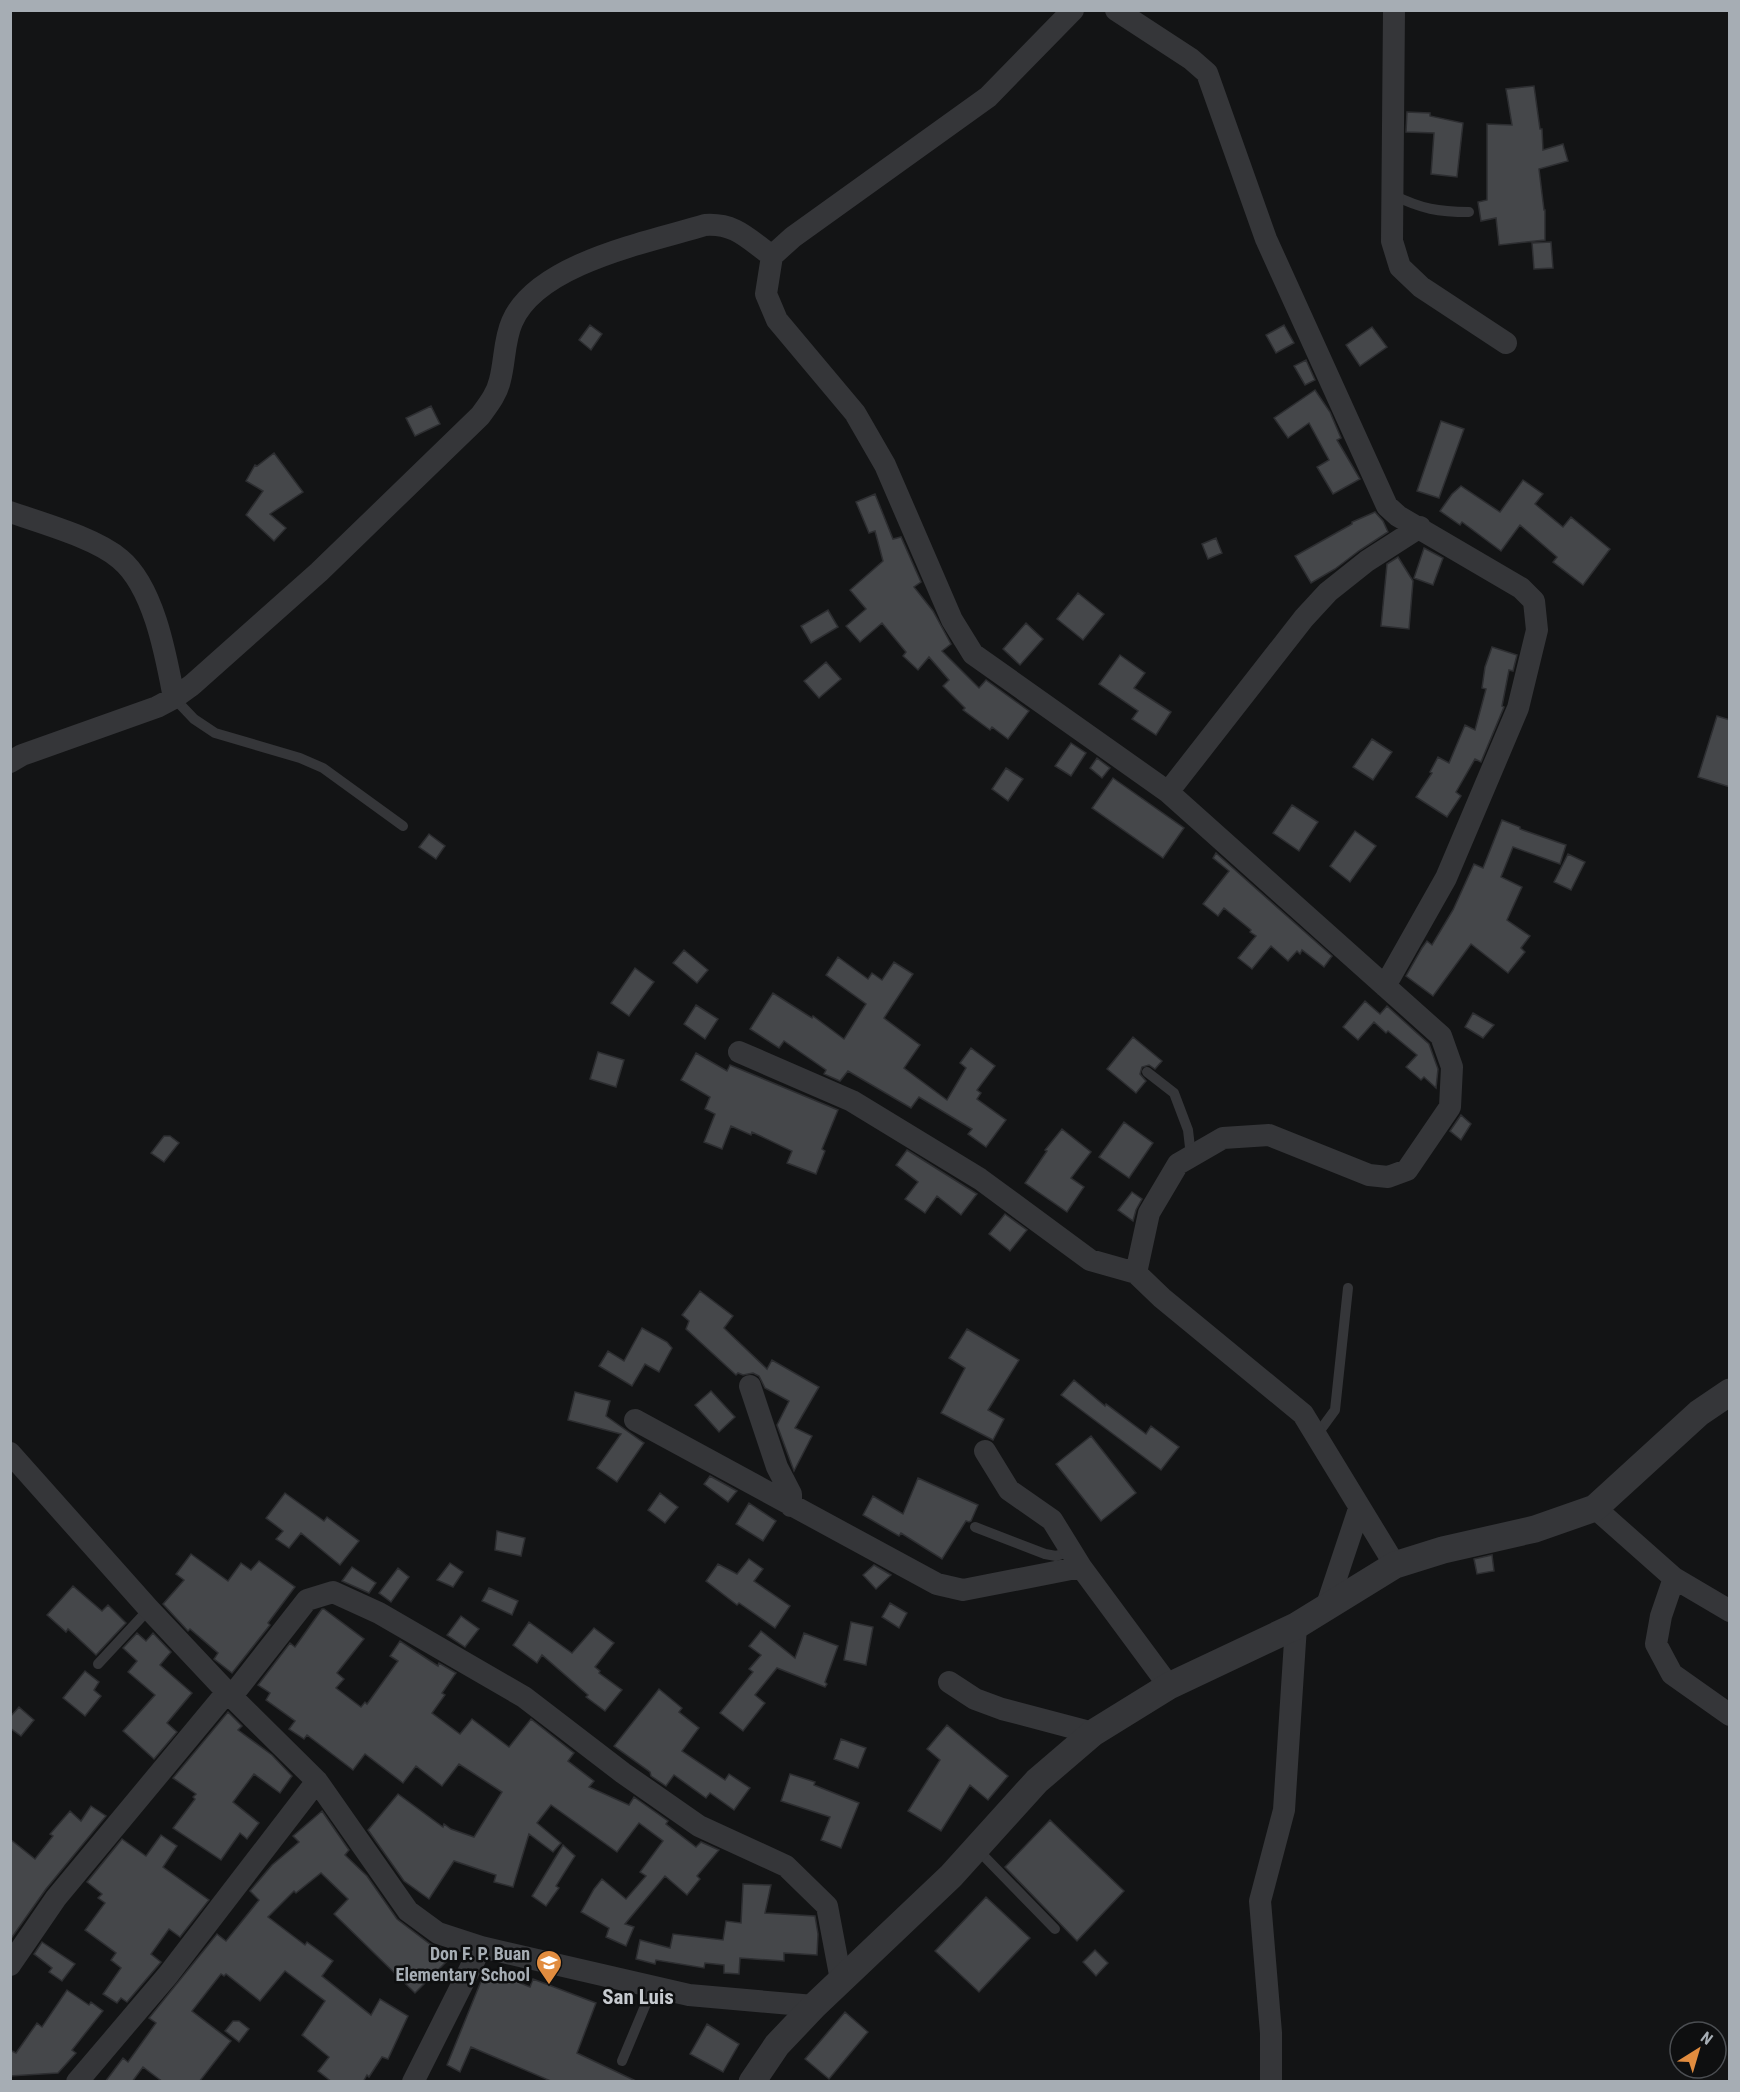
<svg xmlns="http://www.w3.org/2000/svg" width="1740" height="2092" viewBox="0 0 1740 2092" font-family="'Roboto Condensed',sans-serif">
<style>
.building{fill:#45474a;stroke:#2d2e31;stroke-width:1.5}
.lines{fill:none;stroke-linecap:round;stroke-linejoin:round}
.service{stroke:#353639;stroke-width:10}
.minor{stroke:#353639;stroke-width:22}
.tertiary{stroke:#353639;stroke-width:27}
.labels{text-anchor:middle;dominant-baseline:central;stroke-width:5;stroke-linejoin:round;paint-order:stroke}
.poi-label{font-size:18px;font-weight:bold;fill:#a6adb4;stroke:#0e0f10;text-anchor:end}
.quarter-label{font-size:21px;font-weight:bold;fill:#c7cbd0;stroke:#0e0f10}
</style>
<rect width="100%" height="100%" fill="#131415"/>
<!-- building -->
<path class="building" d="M1534,86L1540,129H1542L1543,150L1563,144L1568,161L1539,169L1544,210H1545V240L1499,245L1496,218L1481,221L1478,202L1487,200V124L1512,125L1506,89Z
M1407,112L1430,113V116L1463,123L1457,177L1431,174L1434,133L1406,132Z
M1551,242L1553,268L1534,269L1532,243Z
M590,325L602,334L591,350L579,340Z
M1284,325L1294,343L1276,353L1266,335Z
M1372,327L1387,347L1360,366L1346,345Z
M1306,360L1315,380L1305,385L1294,366Z
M1315,390L1330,412L1341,438L1337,440L1360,479L1333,494L1317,467L1329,460L1309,423L1288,438L1274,418Z
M431,406L440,424L415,436L406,418Z
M1441,421L1464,429L1439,498L1417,491Z
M274,453L303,492L270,514L286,528L274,541L246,515L263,491L246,481L255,465L257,466Z
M1523,480L1543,494L1535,504L1563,527L1571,517L1610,549L1583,585L1553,562L1557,557L1520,525L1501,551L1462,522L1460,525L1440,511L1452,494L1461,486L1500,512Z
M875,494L893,539L901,537L921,582L914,587L933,611L951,644L942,651L979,688L986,680L1029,711L1008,739L992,727L990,730L963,710L965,708L943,686L949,680L929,657L918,670L903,656L906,652L882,623L860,642L846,626L866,609L850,590L883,561L875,531L869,533L856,502Z
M1375,512L1383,521L1388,532L1360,550L1335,569L1311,583L1295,556L1352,524V522Z
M1216,538L1222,553L1208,559L1202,544Z
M1424,548L1443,558L1433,585L1414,578Z
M1398,557L1413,581L1409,629L1381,626L1387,564Z
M1078,593L1104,614L1083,640L1057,619Z
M828,610L838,627L811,643L801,626Z
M1026,623L1043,639L1020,665L1003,649Z
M1492,647L1517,655L1513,671L1509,670L1502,706L1504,707L1481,762L1475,759L1456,792L1461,796L1447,817L1416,797L1432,773L1430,772L1438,757L1449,763L1465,725L1475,730L1486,689L1482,688L1485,667Z
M1120,655L1145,673L1134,688L1171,712L1156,735L1132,719L1138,711L1099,684Z
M826,662L841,679L819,698L804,681Z
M1717,716L1730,720V787L1698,777Z
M1372,739L1392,752L1373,780L1353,767Z
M1071,743L1086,753L1071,776L1055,766Z
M1097,758L1110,768L1102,778L1090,768Z
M1006,768L1023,779L1008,801L992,789Z
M1113,778L1184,828L1163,858L1092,808Z
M1292,805L1318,822L1299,851L1273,833Z
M1502,820L1520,827V829L1566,845L1560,864L1513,847L1501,877L1522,887L1507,920L1530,936L1521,948L1525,952L1508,973L1471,944L1433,996L1406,976L1422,948L1427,941L1432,945L1453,910L1474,864L1483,868Z
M1355,831L1376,846L1350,882L1330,866Z
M429,834L445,846L436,859L419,847Z
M1216,853L1332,956L1324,967L1302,950L1300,954L1297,951L1288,961L1271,946L1252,969L1238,958L1256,936L1250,932L1251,930L1224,908L1218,916L1203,904L1229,871L1213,858Z
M1568,854L1585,862L1571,890L1554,882Z
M684,950L708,970L697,983L673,963Z
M838,957L868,979L872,973L882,980L894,962L913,974L884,1018L920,1045L904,1068L947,1100L966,1068L960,1063L971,1048L995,1066L977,1090L981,1093L977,1099L1006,1120L986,1147L968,1134L972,1129L919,1097L911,1108L848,1071L840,1081L824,1074L826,1070L784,1041L779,1048L750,1029L773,993L812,1018L813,1016L844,1039L866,1004L826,975Z
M635,968L654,982L629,1016L611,1003Z
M1365,1001L1380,1014L1387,1006L1429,1044L1438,1069L1436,1088L1424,1077L1421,1080L1406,1067L1417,1055L1388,1031L1386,1033L1374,1022L1358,1040L1343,1027Z
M696,1005L718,1019L705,1039L684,1024Z
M1473,1013L1494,1025L1483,1038L1465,1027Z
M1133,1037L1162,1061L1155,1069L1149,1065L1142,1067L1140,1074L1146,1081L1136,1093L1107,1069Z
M598,1052L624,1060L616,1087L590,1079Z
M696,1053L727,1071L730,1065L838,1110L822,1149L825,1151L816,1174L787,1163L792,1151L752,1132L751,1135L731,1126L722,1149L704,1142L715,1114L705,1109L710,1097L681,1080Z
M1461,1115L1471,1124L1461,1140L1450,1131Z
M1124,1122L1153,1143L1129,1178L1099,1157Z
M1062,1129L1091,1152L1071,1178L1084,1187L1067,1212L1025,1183L1047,1151L1045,1150Z
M164,1136H170L179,1143L164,1162L151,1153Z
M907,1150L977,1194L961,1215L937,1196L925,1213L905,1199L918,1182L896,1165Z
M1132,1192L1142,1199L1136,1210L1133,1221L1118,1210Z
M1005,1214L1027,1230L1010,1251L989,1234Z
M700,1291L733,1316L724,1328L767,1369L772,1360L819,1387L795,1428L812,1436L794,1471L777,1425L789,1401L765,1388L759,1376L753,1373L743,1375L738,1373L736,1375L686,1329L689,1321L682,1315Z
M642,1328L667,1342L672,1348L659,1372L645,1364L632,1386L599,1366L608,1351L624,1361Z
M967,1329L1019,1360L988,1410L1004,1419L993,1440L941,1413L965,1368L949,1358Z
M1074,1380L1105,1406L1106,1404L1146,1434L1151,1426L1179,1447L1161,1470L1061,1395Z
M711,1391L735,1417L719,1432L695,1405Z
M575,1392L610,1401L606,1416L644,1443L617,1482L597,1468L621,1434L568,1420Z
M1091,1436L1136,1493L1101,1521L1056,1464Z
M710,1476L737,1491L728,1502L704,1484Z
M918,1478L978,1505L971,1521L969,1522L966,1521L942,1559L901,1533L899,1536L863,1515L873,1496L903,1514Z
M285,1493L324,1521L327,1517L359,1541L340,1565L301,1533L289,1548L276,1539L283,1531L266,1518Z
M660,1493L678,1507L665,1523L648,1510Z
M749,1503L776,1521L763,1541L736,1524Z
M497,1531L525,1538L521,1556L495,1550Z
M191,1554L228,1581L241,1563L251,1570L259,1561L295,1587L268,1623L270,1625L232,1673L214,1659L218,1653L190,1629L188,1631L163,1604L184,1580L176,1574Z
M1492,1555L1494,1571L1477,1574L1474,1559Z
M749,1559L763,1569L754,1581L790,1606L775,1628L739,1603L737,1605L706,1581L718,1564L737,1574Z
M450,1563L463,1572L453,1587L437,1580Z
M874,1565L891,1575L876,1589L863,1575Z
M352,1567L376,1583L369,1593L342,1581Z
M398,1568L409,1577L391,1602L379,1593Z
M73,1586L102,1611L108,1605L126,1623L96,1655L68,1629L66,1632L47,1615Z
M489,1588L518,1601L512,1615L482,1601Z
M890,1603L907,1613L899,1628L882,1617Z
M322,1609H324L364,1639L337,1673L344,1679L336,1688L361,1707L365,1702L367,1704L398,1661L390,1656L400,1641L438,1666L439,1663L456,1673L442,1693L445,1695L432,1713L460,1734L472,1719L509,1747L531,1719L574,1753L568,1761L594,1781L589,1787L629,1805L634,1797L668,1821L666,1824L696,1847L701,1842L719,1850L697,1876L700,1879L687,1895L665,1876L625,1924L634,1927L626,1946L606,1937L609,1928L581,1912L594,1889L602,1879L626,1899L646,1876L640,1872L663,1841L639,1823L617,1852L551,1805L537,1823L561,1843L553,1852L529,1834L513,1887L494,1882L496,1875L454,1861L429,1899L404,1881L368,1830L398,1794L443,1827L444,1824L451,1829L474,1837L502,1792L459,1764L442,1786L416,1766L403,1783L365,1754L353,1770L307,1735L304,1739L289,1729L295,1721L266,1700L270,1693L258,1685L290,1643L295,1647Z
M461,1616L479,1629L465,1647L447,1635Z
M529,1622L572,1653L594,1628L614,1643L595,1667L600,1671L599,1673L622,1690L605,1711L586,1697L588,1695L542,1655L537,1663L513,1645Z
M851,1622L873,1627L866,1665L844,1660Z
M761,1631L795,1658L804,1633L838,1646L825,1682L827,1684L825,1687L777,1668L755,1695L765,1703L743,1731L720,1713L753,1672L749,1669L761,1655L749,1646Z
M137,1633L146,1641L153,1633L171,1652L160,1665L192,1693L167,1723L177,1732L154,1759L123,1731L155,1695L128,1672L137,1661L123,1648Z
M85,1671L99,1682L94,1690L101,1696L85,1716L63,1698Z
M659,1689L682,1708L679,1712L699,1728L682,1751L725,1780L729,1774L750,1788L734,1810L710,1793L706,1798L674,1775L666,1786L651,1776L650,1772L614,1746Z
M19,1707L34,1720L21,1736L10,1728V1717Z
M228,1712L242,1726L238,1730L272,1755L292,1776L280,1793L254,1774L233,1802L259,1823L247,1839L240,1833L221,1860L173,1828L195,1799L193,1797L196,1794L173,1778Z
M947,1725L1008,1776L988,1800L970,1785L941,1831L908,1811L940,1760L927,1749Z
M841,1739L866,1748L858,1768L834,1759Z
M790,1774L815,1782L814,1785L859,1803L841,1848L821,1840L830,1817L781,1801Z
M91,1806L106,1816L46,1889L10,1940V1839L35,1859L53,1836L50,1834L70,1811L81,1821Z
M322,1811L349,1850L345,1855L367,1876L397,1919L430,1944L440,1948L450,1958L415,1993L334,1914L348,1899L321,1873L296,1893L294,1891L268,1917L305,1945L307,1942L333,1961L322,1976L371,2015L380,1999L408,2016L388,2059L382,2057L369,2077L367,2075L363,2082H332L318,2071L329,2057L302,2035L325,2001L285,1971L260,2001L226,1974L224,1976L221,1974L192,2011L231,2041L199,2082H163L143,2067L132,2082H105L123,2058L128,2062L156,2023L149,2018L217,1934L226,1941L259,1900L250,1891L272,1865L299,1842L293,1836Z
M1050,1820L1124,1891L1077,1941L1005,1867Z
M161,1835L177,1846L163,1867L209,1900L180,1937L169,1929L151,1954L161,1962L127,2002L121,1998L117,2003L103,1994L121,1968L111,1960L116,1953L85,1930L105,1903L98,1898L102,1894L87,1882L122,1839L146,1856Z
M563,1845L575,1856L556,1886L559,1888L546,1906L532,1896Z
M743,1884L771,1885L765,1913L815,1916L818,1934L817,1955L784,1953V1961L740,1958L739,1974L724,1973V1965L705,1963L704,1968L656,1960L655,1964L636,1959L640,1940L670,1948L673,1934L723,1940L726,1921L741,1923Z
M986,1897L1030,1938L979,1992L935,1951Z
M42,1942L75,1964L62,1981L49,1972L52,1968L34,1954Z
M1095,1950L1108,1963L1096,1976L1083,1962Z
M486,1969L530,1987L533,1979L596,2003L577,2053L638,2082H553L471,2047L460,2072L447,2065Z
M67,1990L89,2005L91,2002L103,2011L72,2050L76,2053L58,2073L10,2076V2050L16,2053L37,2023L42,2027Z
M845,2012L868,2032L829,2079L805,2059Z
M233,2021H239L249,2029L239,2042L225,2031Z
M707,2024L739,2044L723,2072L690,2054Z"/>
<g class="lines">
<!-- service -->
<path class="service" d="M1393,195C1422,209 1438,212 1469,212
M174,698L194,719L215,733L300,758L323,768L403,826
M1147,1072L1174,1093L1188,1130L1191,1156
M1316,1436L1335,1410L1348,1288
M975,1527L1045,1554L1056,1556L1071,1551
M98,1664L149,1609
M977,1849L1055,1929
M622,2061L653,1987"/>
<!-- minor -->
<path class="minor" d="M1073,10L988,97L793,237L772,256L766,294L777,320L855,413L885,465L952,620L973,654L1168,792L1441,1036L1452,1067L1450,1107L1407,1170L1388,1177L1369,1175L1269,1135L1223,1138L1178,1164L1149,1213L1136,1273L1162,1298L1303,1414L1395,1565
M1116,10L1191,59L1207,73L1266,239L1387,506L1398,516L1521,588L1534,601L1537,630L1518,708L1446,878L1385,986
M1394,10L1392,241L1400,267L1421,287L1506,343
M10,512C41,523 96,538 120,559C154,587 166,656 174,698
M10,762L22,755L157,707L174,698L192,685L319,572L480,416C488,405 497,394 500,380C505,361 504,340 512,322C537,263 649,242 705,225C736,223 748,239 772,256
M1168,792L1304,618L1328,592L1367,561L1420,527
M739,1052L852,1101L980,1179L1090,1260L1136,1273
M750,1386L777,1467L791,1494V1506
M635,1420L937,1584L963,1590L1081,1567L1169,1686
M985,1451L1009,1490L1052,1520L1081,1567
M10,1453L149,1609L227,1692L317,1781L408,1911L438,1933L481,1947L689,1995L814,2006
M1595,1508L1674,1578L1730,1611
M1674,1578L1661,1616L1656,1644L1672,1674L1730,1715
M1326,1608L1359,1509
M949,1682L975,1699L1002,1709L1093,1733
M231,1697L307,1600L333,1592L379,1613L524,1697L623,1773L699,1826L786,1866L827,1906L841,1980
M10,1965L56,1898L227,1692
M77,2082L168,1975L317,1781
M413,2082L481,1947
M1271,2082V2033L1260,1901L1284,1810L1296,1626"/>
<!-- tertiary -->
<path class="tertiary" d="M752,2082L777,2045L814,2006L951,1876L1037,1781L1093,1733L1169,1686L1296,1626L1395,1565L1443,1550L1535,1529L1595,1508L1699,1413L1730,1392"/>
</g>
<!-- icons -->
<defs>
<symbol id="school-pin" viewBox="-11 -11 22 30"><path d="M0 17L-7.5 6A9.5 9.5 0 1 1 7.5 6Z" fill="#e18c3f" stroke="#0e0f10"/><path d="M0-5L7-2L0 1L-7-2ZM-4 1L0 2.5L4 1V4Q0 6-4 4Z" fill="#fff"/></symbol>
</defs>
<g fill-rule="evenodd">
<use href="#school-pin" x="534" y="1948" width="30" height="40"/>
</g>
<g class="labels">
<!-- poi labels -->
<g class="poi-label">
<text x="530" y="1953">Don F. P. Buan<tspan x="530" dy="21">Elementary School</tspan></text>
</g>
<!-- quarter labels -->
<g class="quarter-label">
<text x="638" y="1997">San Luis</text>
</g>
</g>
<!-- border -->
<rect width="1740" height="2092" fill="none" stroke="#a6adb4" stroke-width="24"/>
<!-- north arrow -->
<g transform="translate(1698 2050) rotate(37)"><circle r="28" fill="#0e0f10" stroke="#4b4e52" stroke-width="1.5"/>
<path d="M0-4.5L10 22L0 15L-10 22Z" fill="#e18c3f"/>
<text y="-9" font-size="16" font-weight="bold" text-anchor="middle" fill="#a6adb4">N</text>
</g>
</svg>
